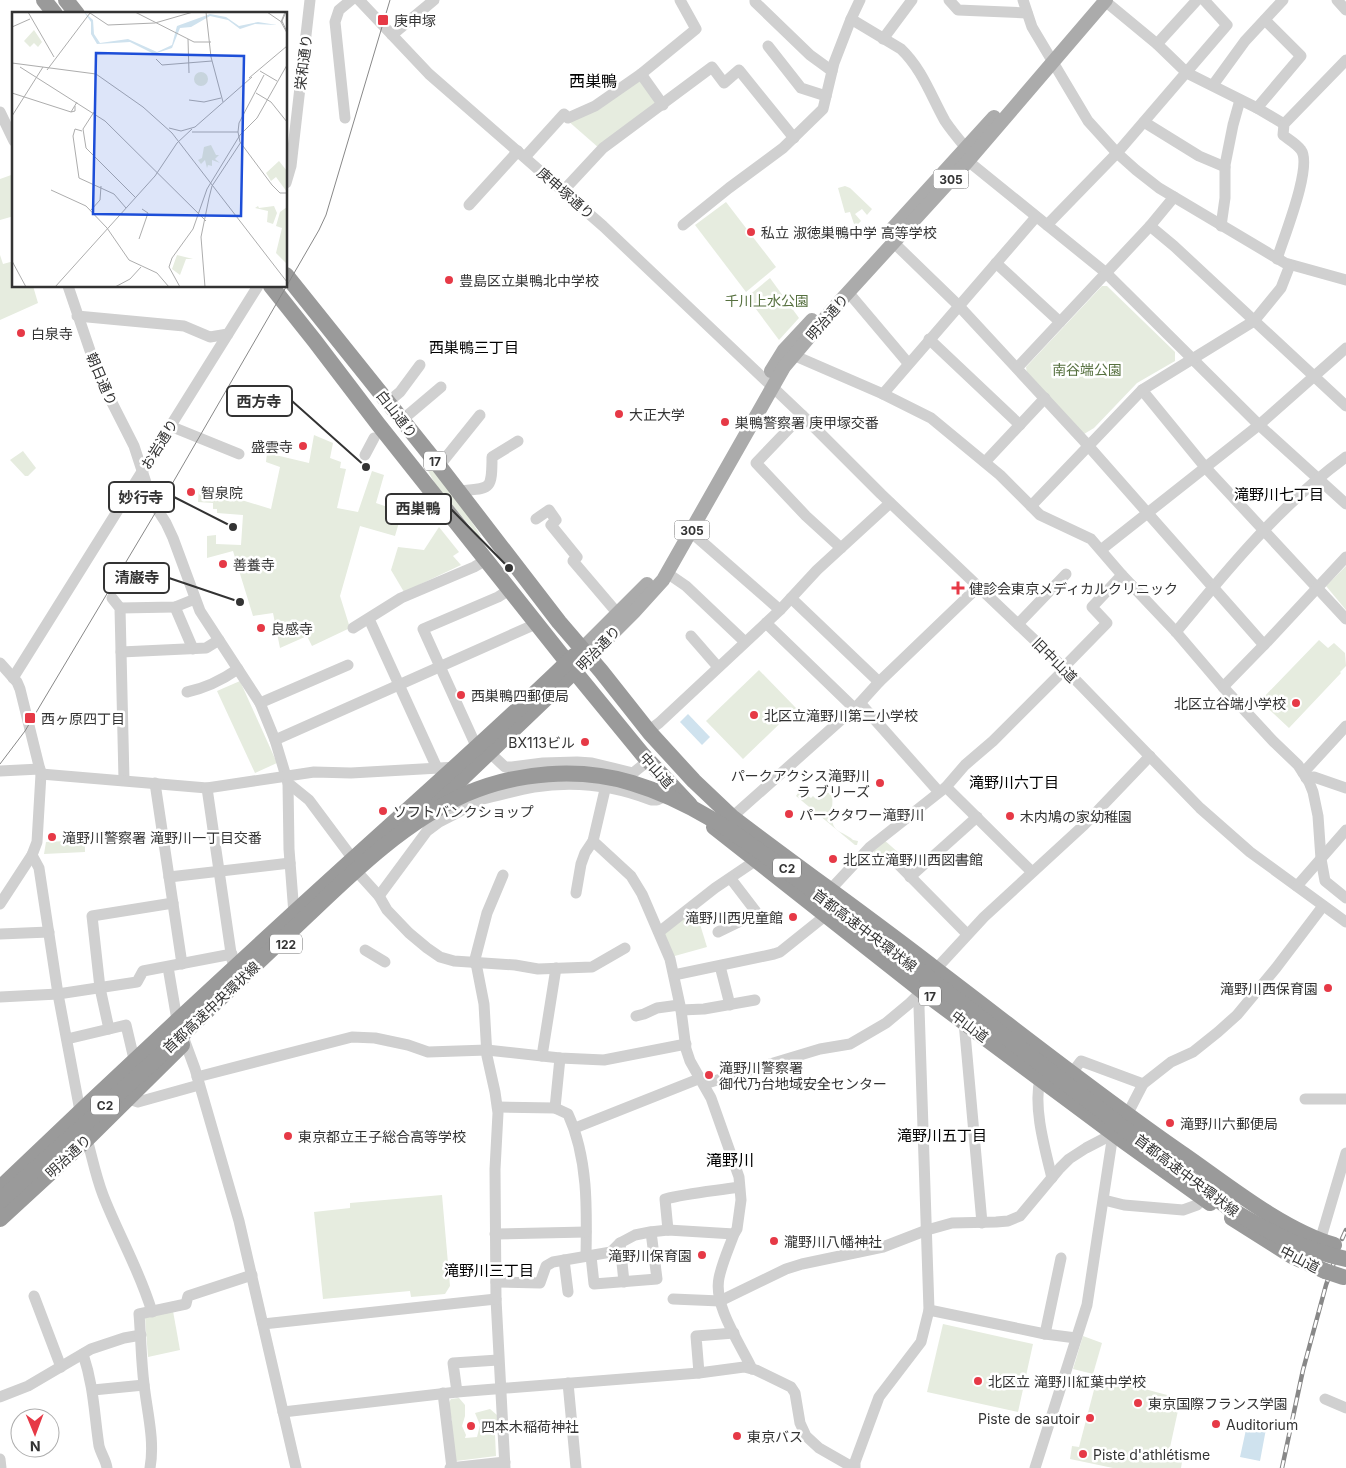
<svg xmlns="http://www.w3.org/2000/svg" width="1346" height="1468" viewBox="0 0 1346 1468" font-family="Inter,'Noto Sans JP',sans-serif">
  <rect width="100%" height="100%" fill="#fff"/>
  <!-- green -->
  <g fill="#e6ecdf">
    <polygon points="639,78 658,103 599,148 567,120"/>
    <polygon points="14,174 14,216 0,220 0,179"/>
    <polygon points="845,186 850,188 872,209 867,215 862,209 855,214 861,221 855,227 850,212 845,213 838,188"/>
    <polygon points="726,202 776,267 746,292 695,225"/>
    <polygon points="0,255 3,264 14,261 14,286 33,286 38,303 0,320"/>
    <polygon points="770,278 799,318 779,340 747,297"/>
    <polygon points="1102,286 1107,286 1175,352 1175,361 1137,383 1094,428 1084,434 1027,374 1026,367"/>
    <polygon points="314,435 333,443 330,458 341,462 340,468 346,469 337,508 358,512 372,471 384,475 376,503 402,512 395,536 360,526 340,596 350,628 312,646 307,636 280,648 273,613 253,616 233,551 207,558 207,536 216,535 216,544 241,545 243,515 217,513 217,509 213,509 213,503 198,502 199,488 206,489 271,509 280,467 266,462 267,453 309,463"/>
    <polygon points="23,451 36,468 28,476 25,476 10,460"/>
    <polygon points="427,461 456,498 481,536 479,537 435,484 424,463"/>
    <polygon points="439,527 459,552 453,556 461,565 404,592 391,570 398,547 424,550"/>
    <polygon points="1346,566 1346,610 1326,586"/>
    <polygon points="1319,640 1328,648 1334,643 1345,653 1346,666 1340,672 1341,673 1289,728 1260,701"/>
    <polygon points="759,670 796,708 743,759 706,721"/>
    <polygon points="240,681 277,763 255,773 217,691"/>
    <path d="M823 792 829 793 832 796C834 806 828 820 836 829 842 834 848 835 853 840L858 841 857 845H855L796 796 798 793 806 798 808 796 811 798 813 796 816 799Z"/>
    <polygon points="883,839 900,854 889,867 871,849"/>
    <polygon points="85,840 85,852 44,854 46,842"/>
    <polygon points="695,908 707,947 671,957 663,931"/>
    <polygon points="442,1195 450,1286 445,1294 411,1297 410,1291 323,1299 314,1212 350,1208 350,1203"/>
    <polygon points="173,1311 180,1350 148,1357 145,1317"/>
    <polygon points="943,1324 1033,1344 1018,1412 927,1392"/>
    <polygon points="1083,1336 1102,1343 1093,1374 1073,1369"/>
    <polygon points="1100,1377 1182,1399 1179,1406 1169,1452 1183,1456 1181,1468 1113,1468 1070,1459 1072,1446 1079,1447 1095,1386 1099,1386"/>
    <polygon points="459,1398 465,1405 465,1416 462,1426 466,1435 465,1438 477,1437 480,1425 475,1413 490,1409 497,1415 497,1422 491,1435 495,1435 496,1456 456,1461 451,1440 452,1420 447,1406 451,1399"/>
  </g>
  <!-- water -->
  <g fill="#cfe2ee">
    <polygon points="688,714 710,737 702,745 680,722"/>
    <polygon points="1247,1425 1266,1429 1260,1461 1240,1457"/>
  </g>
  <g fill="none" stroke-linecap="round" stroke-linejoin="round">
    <!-- minor -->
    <g stroke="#d0d0d0" stroke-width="11">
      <polyline points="359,0 429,74 603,226 802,415 881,494 1065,669 1200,808 1250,852 1346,922"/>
      <polyline points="755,0 755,2 810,55 832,71"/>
      <polyline points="949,0 958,10 1027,13"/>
      <polyline points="1023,0 1032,27 1088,121 1117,153 1136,170 1159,188 1285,263 1346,280"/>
      <polyline points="1337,0 1346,10"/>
      <polyline points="1105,1 1157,44 1187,73 1257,108 1284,124"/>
      <path d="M851 19 901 49C922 69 931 96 945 121 953 133 962 143 971 154"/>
      <polyline points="392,35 434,0"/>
      <polyline points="883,39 912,0"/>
      <polyline points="1157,44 1197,0"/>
      <polyline points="768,46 801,88 826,96"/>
      <polyline points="641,74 663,105"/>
      <polyline points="1213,85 1245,41 1283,0"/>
      <polyline points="1257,108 1301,56 1265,20"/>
      <polyline points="0,112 14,141"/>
      <polyline points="345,118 335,22 339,10 351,0"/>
      <polyline points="1144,122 1199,156 1225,167"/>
      <polyline points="525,157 564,114 568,118 595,106 641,74 696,29 680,0"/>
      <polyline points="963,157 1105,272 1259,425 1346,504"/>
      <polyline points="286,183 291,166 310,0"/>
      <polyline points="563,191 603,148 712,67 724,83 739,70 794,138"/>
      <polyline points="469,205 518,151"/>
      <polyline points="683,225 729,188 783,148 823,109 834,63 851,19 860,0"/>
      <polyline points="1047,225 1117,153 1227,25 1204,0"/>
      <polyline points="1150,226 1174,246 1346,406"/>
      <polyline points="1221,226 1225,198 1225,165 1233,125 1240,100"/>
      <polyline points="893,242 958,305 1084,441 1264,645"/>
      <path d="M1277 259C1283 239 1313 166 1301 150 1297 144 1288 139 1283 135L1284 124 1346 60"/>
      <polyline points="996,263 1060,322"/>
      <polyline points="68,286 99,377 134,446 152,501 166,523 173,538 200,611 260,703 275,740 288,783 309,800 353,859"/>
      <polyline points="848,292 908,363"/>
      <polyline points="77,316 184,326 210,337 228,334"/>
      <polyline points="929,339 1020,425"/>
      <polyline points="793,355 883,394 931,418 1000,475 1040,515 1091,539 1122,575 1176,632 1223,687 1273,741 1298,765 1309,782 1313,792 1318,816 1321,859 1325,881 1346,898"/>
      <polyline points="1017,368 1150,226 1174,197"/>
      <polyline points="1142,390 1205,467 1346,619"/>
      <polyline points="883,394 1036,217"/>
      <polyline points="388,402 400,392 420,365"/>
      <polyline points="802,415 756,463 806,516 841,548"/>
      <polyline points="402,420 441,387"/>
      <polyline points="170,426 239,454"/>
      <polyline points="365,455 374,438"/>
      <polyline points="985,462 1045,398"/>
      <polyline points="439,466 480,415"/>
      <path d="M458 491C490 488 492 492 492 457L518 441"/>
      <polyline points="1031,506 1142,390 1254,321 1281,288 1290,265"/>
      <polyline points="536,519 549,510 556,520 551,525 577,557 573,561 613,608"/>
      <polyline points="684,526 780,610"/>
      <polyline points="1102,549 1259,425 1346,348"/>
      <polyline points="667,573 686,586 745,642"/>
      <polyline points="112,598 120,608 124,780"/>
      <polyline points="791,598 879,682"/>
      <polyline points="175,607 193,649"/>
      <polyline points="120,608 175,607 195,599"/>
      <polyline points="369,619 437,768"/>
      <polyline points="766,623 854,708"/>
      <polyline points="1018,624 1066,574"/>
      <polyline points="353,628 401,598 474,567 486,560"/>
      <path d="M1176 632C1227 570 1280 505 1346 457"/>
      <polyline points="691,636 718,667"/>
      <polyline points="121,652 206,648 219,640"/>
      <polyline points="0,663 17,682 20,689 41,774 37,842 32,855 0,904"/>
      <polyline points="1064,667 1107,623 1092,607 1122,575"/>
      <polyline points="13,678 258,286"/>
      <polyline points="1223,687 1264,645 1346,557"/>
      <path d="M187 692C206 688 222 680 238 669"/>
      <polyline points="260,703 348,665"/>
      <polyline points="860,703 939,792"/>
      <polyline points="648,731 659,723 780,610 817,570 890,503"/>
      <polyline points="275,740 538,623"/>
      <polyline points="477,748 423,629 498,597 511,589"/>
      <polyline points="489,752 505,767 512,767 543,763 577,762 592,763 633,773 648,761"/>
      <polyline points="0,771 40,769"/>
      <polyline points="1303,773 1346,726"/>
      <polyline points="41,774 207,788 314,772 351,773 457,767"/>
      <polyline points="1306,778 1314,777 1346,788"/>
      <polyline points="155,783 182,964"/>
      <polyline points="288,783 289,849 294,914"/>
      <polyline points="946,787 1032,872"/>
      <polyline points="207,788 232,960"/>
      <path d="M468 789 482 799C499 796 516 790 534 787 574 781 613 785 651 800H657L668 795"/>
      <polyline points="732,817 860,703 879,682 979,586"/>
      <path d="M593 841 631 876 642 894 670 959 681 1010 686 1049 690 1061 711 1098 739 1177 741 1200 737 1229 734 1234C729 1248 722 1263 719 1278 713 1306 741 1345 752 1369"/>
      <polyline points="32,855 39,868 58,994 80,1111"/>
      <polyline points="896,862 967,934"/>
      <polyline points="360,875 379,896 387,910 409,933 427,948 440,957 454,961 515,965 538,969 592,967 625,948"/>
      <polyline points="169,877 290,863"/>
      <polyline points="910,877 977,817"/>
      <polyline points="1297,886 1346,830"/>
      <polyline points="830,890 870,847 946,787 965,765 993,741 1065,669"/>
      <polyline points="576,893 581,864 585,853 593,841 607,781"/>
      <polyline points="379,896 427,831 439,822 474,804 477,797"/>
      <polyline points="659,932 715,888 755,861"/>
      <polyline points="718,932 757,913 731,879"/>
      <polyline points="0,934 49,932"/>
      <polyline points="365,950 385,962"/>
      <polyline points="474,963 487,913 503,875"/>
      <polyline points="476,963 484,1004 487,1056 495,1092 498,1113 495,1169 496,1299 505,1468"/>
      <polyline points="720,966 730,1005"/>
      <polyline points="168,967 177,1020 195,1069 239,1221 296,1468"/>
      <polyline points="936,969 984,917 1084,825 1150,756"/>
      <polyline points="674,975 774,954 780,952 825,916"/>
      <polyline points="0,997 58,994 137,982 143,971 232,954"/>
      <polyline points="681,1010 704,1009 755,1000"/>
      <polyline points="636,1016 644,1014 657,1008 679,1005"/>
      <polyline points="964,1022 982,1223"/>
      <polyline points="109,1029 100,988 92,916 173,903"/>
      <polyline points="67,1039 126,1025 134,1059"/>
      <polyline points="542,1056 556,968"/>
      <polyline points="1071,1074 1081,1061 1143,1084"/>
      <polyline points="197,1077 352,1037 375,1038 408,1045 428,1052 487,1050 560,1058 604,1060 686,1044"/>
      <path d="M1040 1079C1033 1108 1045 1149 1052 1178"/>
      <polyline points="704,1084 820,1049 850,1044 886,1023 910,1003 921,992"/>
      <polyline points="129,1099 138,1102 199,1085"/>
      <polyline points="1305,1099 1346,1099"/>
      <path d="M498 1107 555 1108 568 1114C588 1158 587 1208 586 1256"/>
      <polyline points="555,1108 560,1058"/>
      <polyline points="575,1128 701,1078"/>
      <path d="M87 1139C92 1157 96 1177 103 1195 118 1234 140 1271 152 1312"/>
      <polyline points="1104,1200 1124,1205 1183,1210 1197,1205 1204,1198"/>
      <path d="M668 1230 665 1199C689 1193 714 1191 739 1187"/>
      <polyline points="495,1234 586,1232"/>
      <polyline points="1320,1241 1346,1153"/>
      <polyline points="620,1243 624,1282"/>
      <polyline points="591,1256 594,1284 657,1279 651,1232"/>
      <polyline points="564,1260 568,1292"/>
      <polyline points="496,1282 540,1283 546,1266 553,1262 611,1252 620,1243 635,1235 650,1232 668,1230 734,1234"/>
      <polyline points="34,1296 61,1367"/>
      <polyline points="673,1299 720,1301 786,1269 802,1264 883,1247 927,1230 952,1223 996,1222 1008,1221 1020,1216 1060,1168 1069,1159 1086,1148 1113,1134 1127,1115 1143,1084 1171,1062 1193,1052 1218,1032 1237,1015 1276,968 1323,906"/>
      <polyline points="929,1310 1045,1334 1076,1338"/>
      <polyline points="263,1324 496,1299"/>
      <polyline points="1045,1334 1061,1258"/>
      <path d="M83 1354C94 1387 94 1413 99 1446 101 1454 106 1460 107 1468"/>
      <polyline points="699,1373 696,1336 734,1333"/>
      <polyline points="568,1383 576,1468"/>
      <polyline points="93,1390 144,1385"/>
      <polyline points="457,1392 453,1363 498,1360"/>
      <polyline points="443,1393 452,1468"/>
      <polyline points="0,1397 28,1386 91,1349 124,1338 141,1335"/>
      <polyline points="1325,1399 1346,1408"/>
      <polyline points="283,1412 457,1392 699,1373 744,1367 756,1370 791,1387 795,1393 800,1423 806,1436 819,1448 854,1468"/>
      <polyline points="0,1459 1,1468"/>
      <path d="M150 1468C155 1440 147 1412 144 1384 141 1361 141 1337 139 1314L186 1304 188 1296 252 1275"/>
      <polyline points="450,1468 505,1462"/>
      <polyline points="855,1468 855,1462 879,1397 921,1342 929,1310 919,1007 922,991"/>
      <polyline points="1035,1468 1087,1305 1113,1134"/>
    </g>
    <!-- major -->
    <g stroke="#ababab" stroke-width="14">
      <polyline points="892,229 994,117"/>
      <polyline points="771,371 784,350 812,320"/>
      <polyline points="582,649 647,584"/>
      <polyline points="589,657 634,612 663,580 784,367 832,310 968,161 1106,0"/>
    </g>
    <!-- highway -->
    <g stroke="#9a9a9a" stroke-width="16">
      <polyline points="44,0 55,14"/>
      <polyline points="66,0 77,14"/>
      <path d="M286 275 439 466 559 622 601 671 650 733 694 781 732 817C800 869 870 918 938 971 1017 1031 1095 1093 1177 1150 1224 1182 1280 1229 1334 1245"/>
      <polyline points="271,286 314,340 378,424 575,672 643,755 690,805"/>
      <polyline points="428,811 582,664"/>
      <polyline points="714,827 922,991 1125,1142 1210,1203"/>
      <path d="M0 1188C116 1077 233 968 351 861 426 793 502 726 574 656"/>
      <polyline points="1232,1218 1292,1256 1325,1271"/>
      <polyline points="0,1219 87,1139 182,1045"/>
    </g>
    <!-- tram -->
    <polyline stroke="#888" stroke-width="1" points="0,764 25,731 157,510 319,230 326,215 390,0"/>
    <defs>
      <g id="rail">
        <polyline points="1342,1239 1346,1230"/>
        <polyline points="1282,1468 1303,1370 1326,1285 1337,1254"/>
      </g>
    </defs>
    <!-- rail casing -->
    <use href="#rail" stroke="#888" stroke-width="4.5"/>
    <!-- rail -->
    <use href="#rail" stroke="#fff" stroke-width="2.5" stroke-dasharray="8" stroke-linecap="butt"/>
    <!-- highway-bridge -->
    <g stroke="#9a9a9a" stroke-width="16">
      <path d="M0 1201C71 1136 145 1072 214 1004 246 974 277 944 309 914 356 869 406 821 466 794 517 772 579 767 632 783 689 800 736 833 784 869 813 890 841 912 870 933 990 1024 1108 1117 1229 1208 1266 1231 1303 1250 1346 1259"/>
      <polyline points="1325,1271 1343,1277"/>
    </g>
  </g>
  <!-- markers -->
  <g fill="#e63946" stroke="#fff" stroke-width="2">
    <rect x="377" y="14" width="12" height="12" rx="2.5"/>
    <circle cx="751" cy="232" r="5"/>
    <circle cx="449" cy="280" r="5"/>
    <circle cx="21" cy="333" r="5"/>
    <circle cx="619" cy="414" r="5"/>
    <circle cx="725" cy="422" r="5"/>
    <circle cx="303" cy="446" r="5"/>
    <circle cx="191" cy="492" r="5"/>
    <circle cx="223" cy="564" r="5"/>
    <path d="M955.5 580.5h5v5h5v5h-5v5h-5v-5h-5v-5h5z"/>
    <circle cx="261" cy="628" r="5"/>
    <circle cx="461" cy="695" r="5"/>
    <circle cx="1296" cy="703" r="5"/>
    <circle cx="754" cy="715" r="5"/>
    <rect x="24" y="712" width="12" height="12" rx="2.5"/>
    <circle cx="585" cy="742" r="5"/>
    <circle cx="880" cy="783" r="5"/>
    <circle cx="383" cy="811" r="5"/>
    <circle cx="789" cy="814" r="5"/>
    <circle cx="1010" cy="816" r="5"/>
    <circle cx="52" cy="837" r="5"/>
    <circle cx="833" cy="859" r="5"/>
    <circle cx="793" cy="917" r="5"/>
    <circle cx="1328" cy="988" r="5"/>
    <circle cx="709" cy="1075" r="5"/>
    <circle cx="1170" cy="1123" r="5"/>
    <circle cx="288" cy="1136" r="5"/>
    <circle cx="774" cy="1241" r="5"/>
    <circle cx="702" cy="1255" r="5"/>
    <circle cx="978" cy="1381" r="5"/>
    <circle cx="1138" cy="1403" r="5"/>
    <circle cx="1090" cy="1418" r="5"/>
    <circle cx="1216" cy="1424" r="5"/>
    <circle cx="471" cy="1426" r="5"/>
    <circle cx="737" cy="1436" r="5"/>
    <circle cx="1083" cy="1454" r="5"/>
  </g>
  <g text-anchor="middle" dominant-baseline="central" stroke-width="5" stroke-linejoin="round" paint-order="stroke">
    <!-- shield labels -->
    <g fill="#fff" stroke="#707070" stroke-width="1">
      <rect x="933.5" y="169.5" width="35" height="19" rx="4"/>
      <rect x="424" y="451.5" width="22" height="19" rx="4"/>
      <rect x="674.5" y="520.5" width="35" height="19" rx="4"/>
      <rect x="773" y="858.5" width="28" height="19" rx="4"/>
      <rect x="270" y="934.5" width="32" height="19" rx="4"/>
      <rect x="919" y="986.5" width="22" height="19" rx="4"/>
      <rect x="91" y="1095.5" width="28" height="19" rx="4"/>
    </g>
    <g font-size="12" font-weight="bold" fill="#333">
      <text x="951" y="179">305</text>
      <text x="435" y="461">17</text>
      <text x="692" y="530">305</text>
      <text x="787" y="868">C2</text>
      <text x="286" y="944">122</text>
      <text x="930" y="996">17</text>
      <text x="105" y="1105">C2</text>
    </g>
    <!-- poi labels -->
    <g font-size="14" fill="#333" stroke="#fff" text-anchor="start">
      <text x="394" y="20">庚申塚</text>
      <text x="761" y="232">私立 淑徳巣鴨中学 高等学校</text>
      <text x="459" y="280">豊島区立巣鴨北中学校</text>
      <text x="31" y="333">白泉寺</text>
      <text x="629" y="414">大正大学</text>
      <text x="735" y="422">巣鴨警察署 庚甲塚交番</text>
      <text x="293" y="446" text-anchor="end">盛雲寺</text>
      <text x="201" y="492">智泉院</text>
      <text x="233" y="564">善養寺</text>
      <text x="969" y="588">健診会東京メディカルクリニック</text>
      <text x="271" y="628">良感寺</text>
      <text x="471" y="695">西巣鴨四郵便局</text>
      <text x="1286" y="703" text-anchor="end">北区立谷端小学校</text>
      <text x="764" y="715">北区立滝野川第二小学校</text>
      <text x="41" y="718">西ヶ原四丁目</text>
      <text x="575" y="742" text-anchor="end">BX113ビル</text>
      <text x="870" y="775" text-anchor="end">パークアクシス滝野川<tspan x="870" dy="16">ラ ブリーズ</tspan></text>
      <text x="393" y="811">ソフトバンクショップ</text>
      <text x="799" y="814">パークタワー滝野川</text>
      <text x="1020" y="816">木内鳩の家幼稚園</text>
      <text x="62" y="837">滝野川警察署 滝野川一丁目交番</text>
      <text x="843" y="859">北区立滝野川西図書館</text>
      <text x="783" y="917" text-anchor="end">滝野川西児童館</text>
      <text x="1318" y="988" text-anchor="end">滝野川西保育園</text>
      <text x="719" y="1067">滝野川警察署<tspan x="719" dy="16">御代乃台地域安全センター</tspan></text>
      <text x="1180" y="1123">滝野川六郵便局</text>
      <text x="298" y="1136">東京都立王子総合高等学校</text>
      <text x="784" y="1241">瀧野川八幡神社</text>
      <text x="692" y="1255" text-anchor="end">滝野川保育園</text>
      <text x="988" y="1381">北区立 滝野川紅葉中学校</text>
      <text x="1148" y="1403">東京国際フランス学園</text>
      <text x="1080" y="1418" text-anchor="end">Piste de sautoir</text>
      <text x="1226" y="1424">Auditorium</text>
      <text x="481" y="1426">四本木稲荷神社</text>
      <text x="747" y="1436">東京バス</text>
      <text x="1093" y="1454">Piste d'athlétisme</text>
    </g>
    <!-- street labels -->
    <g font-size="14" fill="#333" stroke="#fff">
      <text transform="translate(303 62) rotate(-83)">栄和通り</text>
      <text transform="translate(566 193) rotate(41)">庚申塚通り</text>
      <text transform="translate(827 317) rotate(-49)">明治通り</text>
      <text transform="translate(102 379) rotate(67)">朝日通り</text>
      <text transform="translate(397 414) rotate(52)">白山通り</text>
      <text transform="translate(159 444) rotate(-58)">お岩通り</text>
      <text transform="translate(598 648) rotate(-46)">明治通り</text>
      <text transform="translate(1055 660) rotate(45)">旧中山道</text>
      <text transform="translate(657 770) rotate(48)">中山道</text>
      <text transform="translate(865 930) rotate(37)">首都高速中央環状線</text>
      <text transform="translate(211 1007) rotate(-43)">首都高速中央環状線</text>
      <text transform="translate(970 1026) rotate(37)">中山道</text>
      <text transform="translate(68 1156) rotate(-43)">明治通り</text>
      <text transform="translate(1187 1175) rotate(37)">首都高速中央環状線</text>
      <text transform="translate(1300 1259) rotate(27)">中山道</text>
    </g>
    <!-- park labels -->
    <g font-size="14" fill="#56703f" stroke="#fff">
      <text x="767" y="300">千川上水公園</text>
      <text x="1087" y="369">南谷端公園</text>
    </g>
    <!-- neighbourhood labels -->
    <g font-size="15" fill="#000" stroke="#fff">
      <text x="474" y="347">西巣鴨三丁目</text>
      <text x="1279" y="494">滝野川七丁目</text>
      <text x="1014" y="782">滝野川六丁目</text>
      <text x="942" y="1135">滝野川五丁目</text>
      <text x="489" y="1270">滝野川三丁目</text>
    </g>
    <!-- quarter labels -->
    <g font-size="16" fill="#000" stroke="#fff">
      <text x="593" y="81">西巣鴨</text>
      <text x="730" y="1160">滝野川</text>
    </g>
  </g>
  <!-- overview -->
  <g transform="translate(12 12)">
    <rect width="275" height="275" fill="#fff"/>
    <path d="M22 18 30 30 26 35 22 31 18 35 12 29ZM182 67a7 7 0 1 1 14 0a7 7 0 1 1-14 0ZM199 133 204 143H207L203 147 208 151 200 148V154L196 153 195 156 193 148 189 152 186 148 190 146 192 135ZM267 149 275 159V180L264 165 259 169 254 161ZM246 194 247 196 262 194 265 201 261 212 255 210 256 199 243 196ZM275 195V252L264 241 270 216 264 214 268 200ZM165 243 181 247H174L168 263 160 257Z" fill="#e6ecdf"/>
    <path d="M72 0 81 8 82 22 88 31 116 27 145 40 160 33 165 14 198 2 214 5 227 14 246 10 265 13 243 12 228 17 216 8 198 4 179 15 168 16 160 36 142 42 118 30 85 32 79 22V10Z" fill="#cfe2ee"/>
    <path fill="none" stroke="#adadad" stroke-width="1" d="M16 0 42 45M123 0 182 30H199M194 0 199 45 211 90M255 0 271 11M273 0 269 10 275 21M274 0 270 9 275 20M0 15 18 7M176 27 177 61M144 47 150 53 200 49M0 51 84 62 131 95 160 121 275 270M8 55 93 109 194 209M35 58 78 1 96 13 143 11 181 0M248 59 265 69M252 63 227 111 226 120 228 130 260 173 268 181H275M237 66 275 34M0 81 59 100M244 81 259 90 275 110M177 88 192 90 209 86M63 94V99L59 100 65 90M82 100 71 117 74 136 124 186M0 104 31 55M157 116 169 119 183 115 240 65M70 119 63 117 61 124 67 166 102 182 114 196M180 120H226M165 131 180 117M39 178 74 194 95 216M79 198 88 188 89 174M95 216 117 248 145 261 157 275M127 227 136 201 130 197M0 249 14 275M43 275 143 164 165 131M103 275 118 267 129 255M168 275 157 255 160 246 181 217 195 177 228 123 245 106 275 53M193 275 189 225 197 186 200 174 229 130"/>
    <path fill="#1d4ed8" fill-opacity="0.15" stroke="#1d4ed8" stroke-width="2.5" d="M84 41 232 44 229 204 81 202Z"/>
    <rect width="275" height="275" fill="none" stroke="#333" stroke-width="2.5"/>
  </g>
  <!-- callouts -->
  <path fill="none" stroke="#333" stroke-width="2" d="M366 467L292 401M233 527L174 497M509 568L451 509M240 602L169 578"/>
  <g fill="#333" stroke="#fff" stroke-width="2">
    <circle cx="366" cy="467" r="5"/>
    <circle cx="233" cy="527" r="5"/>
    <circle cx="509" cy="568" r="5"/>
    <circle cx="240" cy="602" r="5"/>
  </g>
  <g fill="#fff" stroke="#333" stroke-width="2">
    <rect x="227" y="386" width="65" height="30" rx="5"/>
    <rect x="109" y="482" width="65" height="30" rx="5"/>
    <rect x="386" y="494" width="65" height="30" rx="5"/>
    <rect x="104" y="563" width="65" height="30" rx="5"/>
  </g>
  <g font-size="15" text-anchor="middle" font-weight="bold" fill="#333">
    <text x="259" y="407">西方寺</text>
    <text x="141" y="503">妙行寺</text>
    <text x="418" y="514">西巣鴨</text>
    <text x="137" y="583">清巌寺</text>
  </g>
  <!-- north arrow -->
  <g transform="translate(35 1433) rotate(179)"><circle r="24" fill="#ffffff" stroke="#adadad"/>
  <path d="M0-4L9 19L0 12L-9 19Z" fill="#e63946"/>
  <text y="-8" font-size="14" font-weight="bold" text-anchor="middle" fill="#333333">N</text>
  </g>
</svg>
